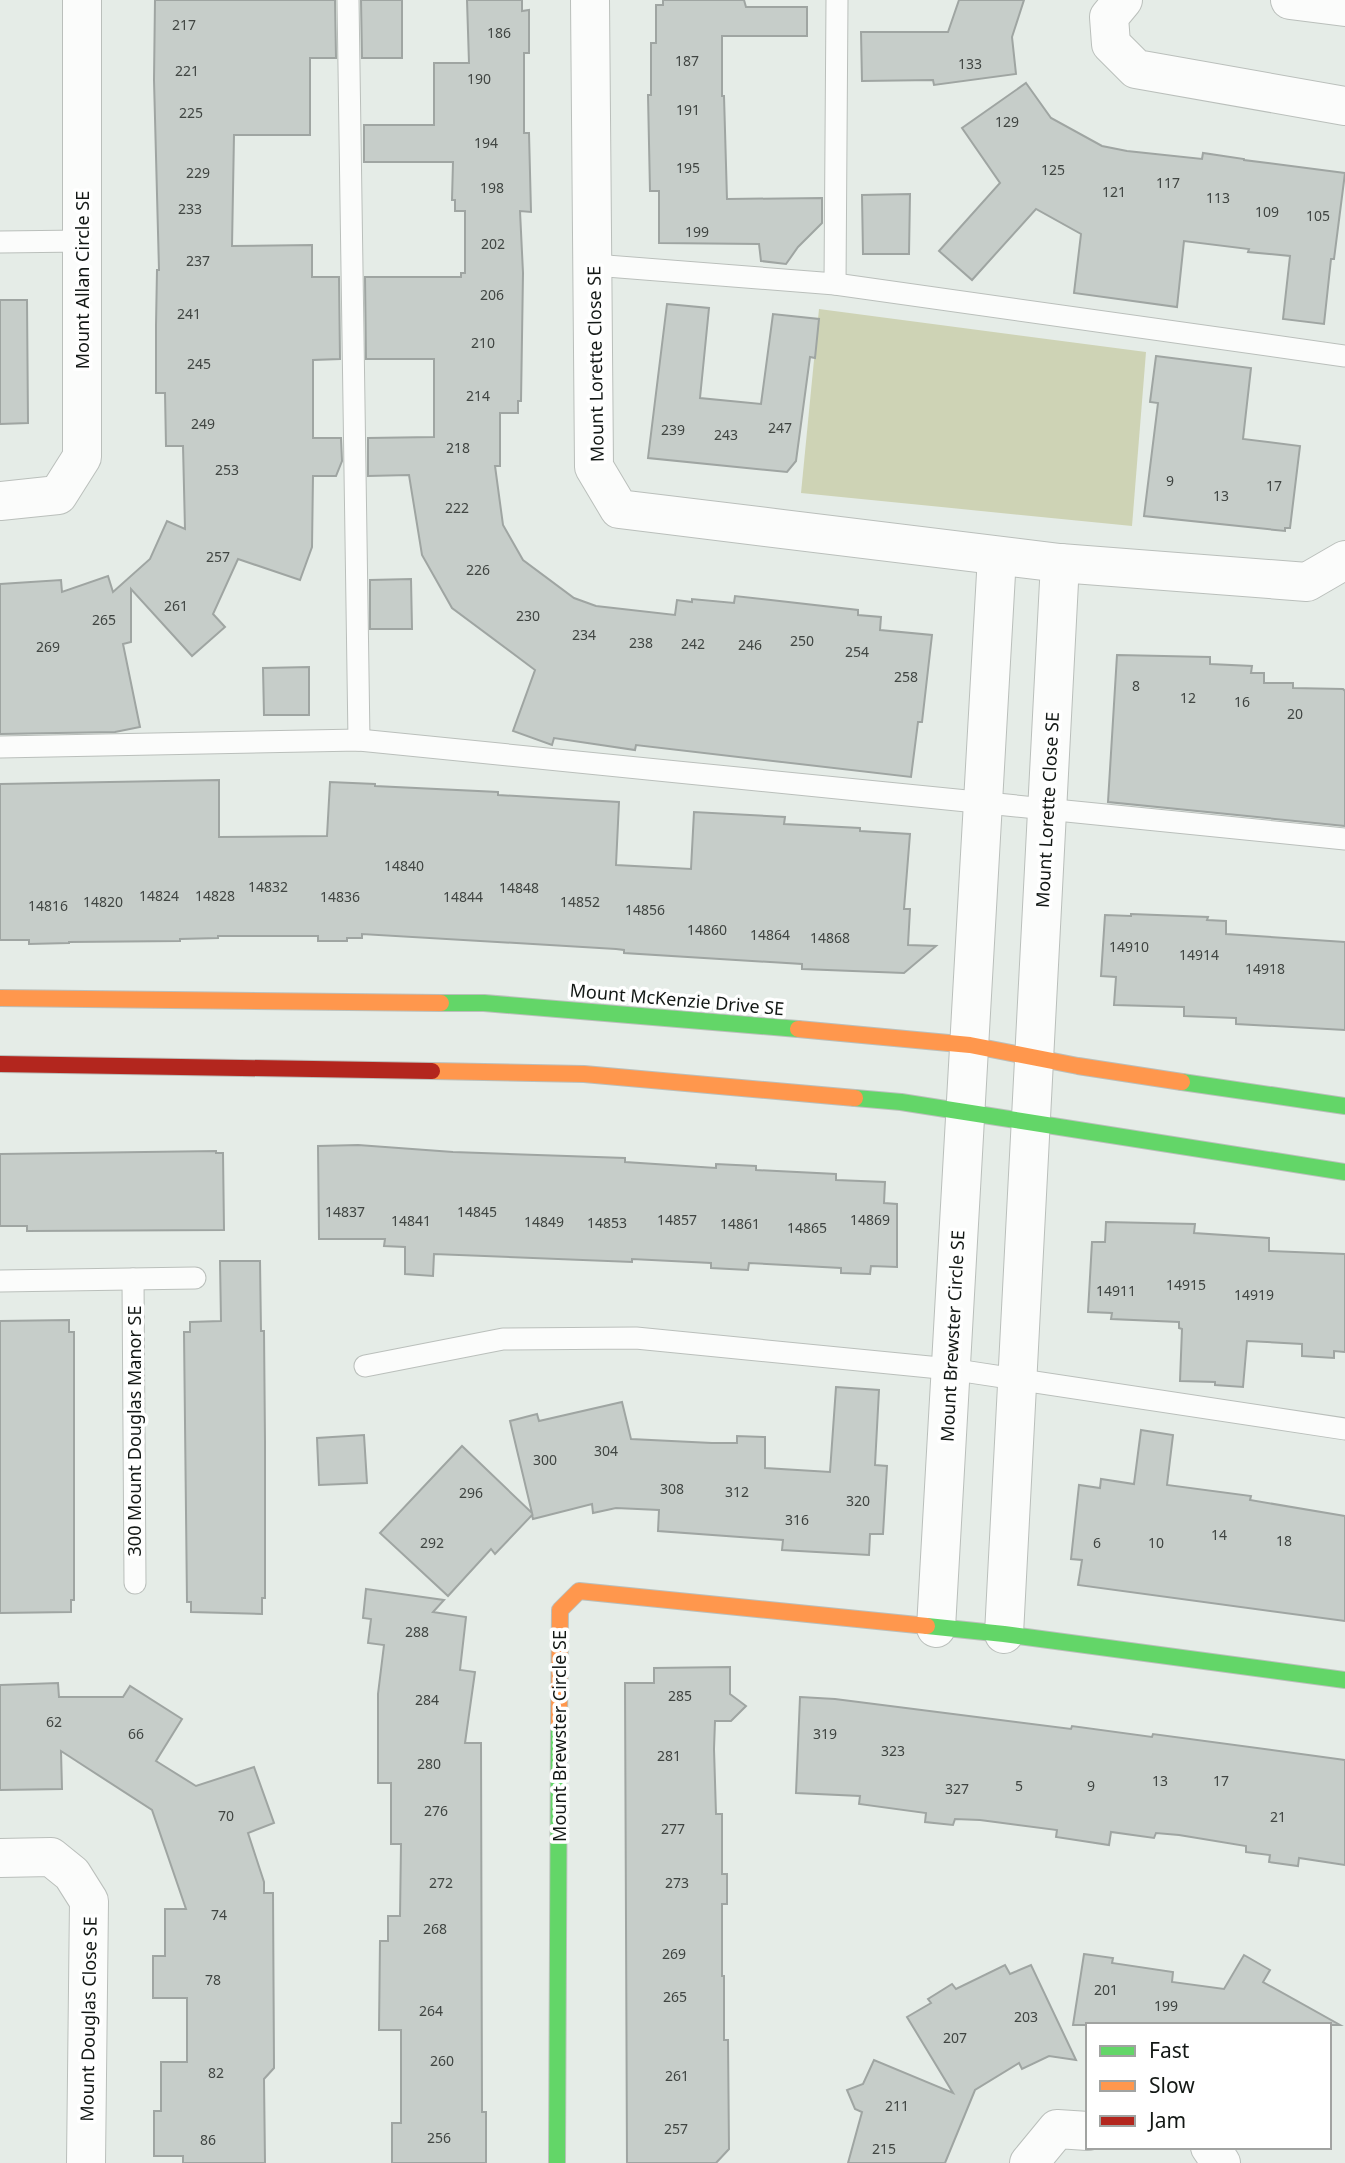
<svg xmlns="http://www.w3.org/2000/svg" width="1345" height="2163" viewBox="0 0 1345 2163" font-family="'Noto Sans',sans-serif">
  <rect width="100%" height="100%" fill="#e5ece7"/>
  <!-- green -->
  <polygon fill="#ced3b5" points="819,309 1146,352 1132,526 801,493"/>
  <!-- building -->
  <g fill="#c6cdc9" stroke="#9fa5a2" stroke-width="2">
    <polygon points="155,0 335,0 336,58 310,58 310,135 234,135 232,246 312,245 312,277 339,277 340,359 313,360 313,438 341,438 342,461 336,476 313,476 312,547 300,580 238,559 213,614 225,627 192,656 131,589 131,642 123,644 140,727 115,732 0,734 0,584 61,580 62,592 108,576 113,592 150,559 167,521 185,529 183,446 166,446 165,393 156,393 156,325 157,270 159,270 154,80"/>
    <polygon points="361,0 402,0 402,58 362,58"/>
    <polygon points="467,0 522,0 522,11 529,10 529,53 524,53 524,133 529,133 531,212 520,211 523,273 521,401 518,401 518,413 500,413 500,466 495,466 503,525 523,560 574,598 596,606 675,615 677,600 692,602 692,599 734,603 735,596 858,610 858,615 881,617 880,630 932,635 922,722 918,722 911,777 636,745 635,750 554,738 552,745 513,731 535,670 452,608 422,555 409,475 368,476 368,438 434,437 434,359 366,359 365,277 461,277 461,273 465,273 465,211 455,211 455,200 452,200 453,162 364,162 364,125 434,125 434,63 469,63"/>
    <polygon points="663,0 744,0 746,7 807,7 807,36 722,36 722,96 724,96 727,199 822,198 822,223 798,247 786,264 761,261 759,244 659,243 659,191 650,191 648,95 651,95 651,43 656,43 656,5 663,5"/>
    <polygon points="959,0 1024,0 1012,37 1016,74 934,85 933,80 862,81 861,32 948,32"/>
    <polygon points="1026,83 1051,118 1102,146 1127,151 1202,159 1203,153 1244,159 1244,160 1345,173 1334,259 1331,259 1324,324 1283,319 1290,256 1248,252 1249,249 1184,241 1177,307 1074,293 1081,234 1036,209 972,280 939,251 1000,183 962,128"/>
    <polygon points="910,194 909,254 863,254 862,195"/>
    <polygon points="0,300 27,300 28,423 0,424"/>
    <polygon points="667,304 709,308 700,398 761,404 773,314 819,319 815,358 810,357 796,461 787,472 648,458"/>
    <polygon points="1156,356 1251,368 1243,439 1300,446 1290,528 1285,528 1285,531 1144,516 1158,403 1150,402"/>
    <polygon points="411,579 412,629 370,629 370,580"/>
    <polygon points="1117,655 1210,657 1210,664 1252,666 1251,673 1264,673 1264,683 1293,683 1293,688 1343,689 1345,691 1345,826 1108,802"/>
    <polygon points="309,667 309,715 264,715 263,668"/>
    <polygon points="219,780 219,837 327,836 330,782 375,784 375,786 498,792 498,795 619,802 616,865 691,869 694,812 785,817 784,824 860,828 860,831 910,834 904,909 910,909 908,945 936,946 904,973 802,969 802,964 624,953 624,950 616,949 362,934 362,938 347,938 347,941 318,941 318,936 218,936 218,938 180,939 180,941 69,942 69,943 29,944 29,940 0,940 0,784"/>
    <polygon points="1131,914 1208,917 1207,920 1226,921 1226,934 1345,942 1345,1030 1236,1024 1236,1018 1184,1016 1184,1007 1114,1005 1116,977 1101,976 1105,915 1131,916"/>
    <polygon points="358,1145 453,1152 625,1158 625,1162 716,1168 716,1164 756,1166 756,1170 836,1174 836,1180 885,1182 884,1203 897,1204 897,1267 871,1266 870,1274 841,1273 841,1268 749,1263 748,1270 711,1268 711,1263 632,1259 632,1262 434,1254 433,1276 405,1274 405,1247 384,1246 385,1239 319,1239 318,1146"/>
    <polygon points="216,1151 216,1153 223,1153 224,1230 27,1231 27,1226 0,1226 0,1154"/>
    <polygon points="1106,1222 1195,1224 1194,1233 1269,1238 1269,1251 1345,1254 1345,1352 1334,1351 1334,1358 1302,1356 1302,1344 1247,1341 1243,1387 1215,1385 1215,1382 1180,1381 1182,1329 1179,1328 1179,1322 1111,1319 1112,1313 1088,1312 1092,1242 1105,1242"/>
    <polygon points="220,1261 260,1261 261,1331 264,1331 265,1441 265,1598 262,1598 262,1614 191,1612 191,1602 187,1602 184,1332 190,1332 190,1322 221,1321"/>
    <polygon points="69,1320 69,1332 74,1332 74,1600 71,1600 71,1612 0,1613 0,1321"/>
    <polygon points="836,1387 879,1390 875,1465 887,1466 883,1534 870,1534 869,1555 782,1550 783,1540 658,1531 659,1510 616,1508 593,1513 592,1504 533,1519 532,1515 495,1554 491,1549 448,1596 380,1533 462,1446 532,1513 510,1421 537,1414 539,1421 622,1402 631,1439 712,1443 737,1443 737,1436 765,1437 765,1468 830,1472"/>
    <polygon points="1141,1430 1173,1435 1167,1485 1251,1496 1250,1500 1345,1516 1345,1621 1078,1585 1082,1560 1071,1559 1079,1485 1100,1488 1101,1479 1134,1484"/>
    <polygon points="364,1435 367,1483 319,1485 317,1438"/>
    <polygon points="366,1589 444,1600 433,1612 466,1617 460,1670 475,1672 465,1743 481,1743 482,2112 486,2112 486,2163 392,2163 392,2123 401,2123 401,2030 379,2030 380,1941 388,1941 388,1916 400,1916 401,1844 391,1844 391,1783 378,1783 378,1694 384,1645 368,1643 371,1619 363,1618"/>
    <polygon points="730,1667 730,1694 746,1706 731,1721 715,1721 714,1749 716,1814 722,1814 722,1874 727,1874 727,1904 722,1904 722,1976 724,1976 724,2040 728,2040 729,2149 716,2163 627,2163 625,1683 654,1683 654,1668"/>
    <polygon points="58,1683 59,1697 123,1697 130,1686 182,1719 156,1761 196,1786 254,1767 274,1823 248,1833 264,1882 264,1893 273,1893 274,2068 264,2079 265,2163 183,2163 183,2156 154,2156 154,2111 161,2111 161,2062 187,2062 187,1998 153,1998 153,1956 165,1956 165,1909 186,1909 152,1810 61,1751 62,1789 0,1790 0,1685"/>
    <polygon points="800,1697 835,1699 1071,1729 1072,1726 1152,1737 1153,1734 1345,1760 1345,1865 1299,1858 1298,1866 1269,1862 1270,1855 1246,1852 1246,1846 1179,1835 1156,1833 1154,1838 1111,1832 1109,1845 1056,1837 1057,1830 980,1820 955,1819 953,1825 925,1822 926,1813 859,1804 860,1796 796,1793"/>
    <polygon points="1084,1954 1113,1958 1112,1963 1173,1972 1172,1982 1224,1989 1244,1955 1270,1970 1263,1982 1340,2025 1073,2025"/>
    <polygon points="1005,1965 1010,1974 1031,1965 1076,2060 1049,2056 1022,2069 1019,2063 975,2090 945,2163 848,2163 862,2112 855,2109 847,2090 863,2084 874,2060 953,2093 907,2017 931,2003 928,1999 952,1984 956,1989"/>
  </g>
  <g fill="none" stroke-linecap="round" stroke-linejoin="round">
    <defs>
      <g id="lane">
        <polyline points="348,0 359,740"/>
        <polyline points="0,242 82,241"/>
        <polyline points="594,265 835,284 1345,356"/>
        <polyline points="835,284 837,0"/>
        <polyline points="0,747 359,740 1345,839"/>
        <polyline points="133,1279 135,1583"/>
        <polyline points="0,1281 195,1278"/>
        <polyline points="365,1366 503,1339 636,1338 950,1369 1345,1429"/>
      </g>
      <g id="street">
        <polyline points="590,0 594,467 619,509 1060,563 1307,582 1345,560"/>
        <polyline points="1123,0 1109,17 1111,44 1136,69 1345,106"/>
        <polyline points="1290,0 1345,7"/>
        <polyline points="0,501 58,495 82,457 82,0"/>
        <polyline points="936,1628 997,556"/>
        <polyline points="1004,1634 1060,563"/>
        <polyline points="0,1858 51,1857 72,1874 89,1901 86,2163"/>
        <polyline points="1210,2147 1221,2163"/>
        <polyline points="1029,2163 1057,2129 1088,2131"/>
      </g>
      <g id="fast">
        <polyline points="441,1003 484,1003 798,1029"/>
        <polyline points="1182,1082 1345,1106"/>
        <polyline points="855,1098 901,1102 1345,1172"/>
        <polyline points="927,1626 1004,1634 1345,1680"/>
        <polyline points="557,2163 559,1724"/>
      </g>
      <g id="slow">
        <polyline points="0,998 441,1003"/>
        <polyline points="798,1029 970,1045 1078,1066 1182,1082"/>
        <polyline points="432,1071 584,1074 855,1098"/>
        <polyline points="559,1724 560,1610 579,1591 927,1626"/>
      </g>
      <polyline id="jam" points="0,1064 432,1071"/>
    </defs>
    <!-- lane casing -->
    <use href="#lane" stroke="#babfbb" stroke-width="23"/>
    <!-- street casing -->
    <use href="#street" stroke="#babfbb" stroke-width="40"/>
    <!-- fast casing -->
    <use href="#fast" stroke="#babfbb" stroke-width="18"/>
    <!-- slow casing -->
    <use href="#slow" stroke="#babfbb" stroke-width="18"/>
    <!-- jam casing -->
    <use href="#jam" stroke="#babfbb" stroke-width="18"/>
    <!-- lane -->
    <use href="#lane" stroke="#fbfcfb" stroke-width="21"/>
    <!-- street -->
    <use href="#street" stroke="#fbfcfb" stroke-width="38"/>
    <!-- fast -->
    <use href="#fast" stroke="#63d668" stroke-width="16"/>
    <!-- slow -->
    <use href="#slow" stroke="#ff974d" stroke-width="16"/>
    <!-- jam -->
    <use href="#jam" stroke="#b3261e" stroke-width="16"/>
  </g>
  <g text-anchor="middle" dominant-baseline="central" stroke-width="7" stroke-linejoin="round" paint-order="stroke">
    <!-- number labels -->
    <g font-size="14" fill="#404542">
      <text x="184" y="24">217</text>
      <text x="499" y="32">186</text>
      <text x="687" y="60">187</text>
      <text x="970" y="63">133</text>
      <text x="187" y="70">221</text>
      <text x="479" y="78">190</text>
      <text x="688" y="109">191</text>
      <text x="191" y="112">225</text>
      <text x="1007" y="121">129</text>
      <text x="486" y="142">194</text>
      <text x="688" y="167">195</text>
      <text x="1053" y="169">125</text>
      <text x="198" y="172">229</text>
      <text x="1168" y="182">117</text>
      <text x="492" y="187">198</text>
      <text x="1114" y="191">121</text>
      <text x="1218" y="197">113</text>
      <text x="190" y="208">233</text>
      <text x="1267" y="211">109</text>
      <text x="1318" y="215">105</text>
      <text x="697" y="231">199</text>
      <text x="493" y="243">202</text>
      <text x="198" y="260">237</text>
      <text x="492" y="294">206</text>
      <text x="189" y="313">241</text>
      <text x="483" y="342">210</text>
      <text x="199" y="363">245</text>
      <text x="478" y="395">214</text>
      <text x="203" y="423">249</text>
      <text x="780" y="427">247</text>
      <text x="673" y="429">239</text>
      <text x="726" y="434">243</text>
      <text x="458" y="447">218</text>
      <text x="227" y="469">253</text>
      <text x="1170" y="480">9</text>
      <text x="1274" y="485">17</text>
      <text x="1221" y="495">13</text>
      <text x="457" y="507">222</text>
      <text x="218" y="556">257</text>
      <text x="478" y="569">226</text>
      <text x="176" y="605">261</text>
      <text x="528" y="615">230</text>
      <text x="104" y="619">265</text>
      <text x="584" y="634">234</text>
      <text x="802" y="640">250</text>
      <text x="641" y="642">238</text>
      <text x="693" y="643">242</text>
      <text x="750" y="644">246</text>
      <text x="48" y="646">269</text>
      <text x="857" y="651">254</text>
      <text x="906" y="676">258</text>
      <text x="1136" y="685">8</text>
      <text x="1188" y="697">12</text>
      <text x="1242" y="701">16</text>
      <text x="1295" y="713">20</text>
      <text x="404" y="865">14840</text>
      <text x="268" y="886">14832</text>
      <text x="519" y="887">14848</text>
      <text x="159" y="895">14824</text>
      <text x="215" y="895">14828</text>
      <text x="340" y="896">14836</text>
      <text x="463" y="896">14844</text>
      <text x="103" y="901">14820</text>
      <text x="580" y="901">14852</text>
      <text x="48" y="905">14816</text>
      <text x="645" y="909">14856</text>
      <text x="707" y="929">14860</text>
      <text x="770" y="934">14864</text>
      <text x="830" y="937">14868</text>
      <text x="1129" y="946">14910</text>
      <text x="1199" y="954">14914</text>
      <text x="1265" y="968">14918</text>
      <text x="345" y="1211">14837</text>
      <text x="477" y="1211">14845</text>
      <text x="677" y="1219">14857</text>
      <text x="870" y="1219">14869</text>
      <text x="411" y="1220">14841</text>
      <text x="544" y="1221">14849</text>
      <text x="607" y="1222">14853</text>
      <text x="740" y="1223">14861</text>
      <text x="807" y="1227">14865</text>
      <text x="1186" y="1284">14915</text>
      <text x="1116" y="1290">14911</text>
      <text x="1254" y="1294">14919</text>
      <text x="606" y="1450">304</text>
      <text x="545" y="1459">300</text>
      <text x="672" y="1488">308</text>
      <text x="737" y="1491">312</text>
      <text x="471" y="1492">296</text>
      <text x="858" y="1500">320</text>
      <text x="797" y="1519">316</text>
      <text x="1219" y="1534">14</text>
      <text x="1284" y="1540">18</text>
      <text x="432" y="1542">292</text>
      <text x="1097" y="1542">6</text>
      <text x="1156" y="1542">10</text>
      <text x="417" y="1631">288</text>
      <text x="680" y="1695">285</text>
      <text x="427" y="1699">284</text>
      <text x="54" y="1721">62</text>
      <text x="136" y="1733">66</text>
      <text x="825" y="1733">319</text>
      <text x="893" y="1750">323</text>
      <text x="669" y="1755">281</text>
      <text x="429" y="1763">280</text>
      <text x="1160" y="1780">13</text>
      <text x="1221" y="1780">17</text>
      <text x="1019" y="1785">5</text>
      <text x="1091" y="1785">9</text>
      <text x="957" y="1788">327</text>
      <text x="436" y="1810">276</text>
      <text x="226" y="1815">70</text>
      <text x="1278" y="1816">21</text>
      <text x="673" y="1828">277</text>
      <text x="441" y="1882">272</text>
      <text x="677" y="1882">273</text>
      <text x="219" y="1914">74</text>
      <text x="435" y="1928">268</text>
      <text x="674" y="1953">269</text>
      <text x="213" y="1979">78</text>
      <text x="1106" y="1989">201</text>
      <text x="675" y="1996">265</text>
      <text x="1166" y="2005">199</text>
      <text x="431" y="2010">264</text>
      <text x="1026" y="2016">203</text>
      <text x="955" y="2037">207</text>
      <text x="442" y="2060">260</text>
      <text x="216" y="2072">82</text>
      <text x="677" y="2075">261</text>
      <text x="897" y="2105">211</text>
      <text x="676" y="2128">257</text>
      <text x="439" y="2137">256</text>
      <text x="208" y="2139">86</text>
      <text x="884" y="2148">215</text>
    </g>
    <!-- street labels -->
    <g font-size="18" fill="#131815" stroke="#fff">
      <text transform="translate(82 280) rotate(-90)">Mount Allan Circle SE</text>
      <text transform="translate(595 364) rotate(-91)">Mount Lorette Close SE</text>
      <text transform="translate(1047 810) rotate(-87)">Mount Lorette Close SE</text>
      <text transform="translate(677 999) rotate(5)">Mount McKenzie Drive SE</text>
      <text transform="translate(952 1336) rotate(-87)">Mount Brewster Circle SE</text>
      <text transform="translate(134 1431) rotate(-90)">300 Mount Douglas Manor SE</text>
      <text transform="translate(559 1736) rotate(-90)">Mount Brewster Circle SE</text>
      <text transform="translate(88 2019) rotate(-89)">Mount Douglas Close SE</text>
    </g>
  </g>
  <!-- legend -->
  <rect x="1086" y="2023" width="245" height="126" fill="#ffffff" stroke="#a1a3a1" stroke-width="2"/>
  <rect x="1100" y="2046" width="35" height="10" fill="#63d668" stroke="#a1a3a1" stroke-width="2"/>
  <text x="1149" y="2058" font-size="21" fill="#131815">Fast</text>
  <rect x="1100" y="2081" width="35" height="10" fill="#ff974d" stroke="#a1a3a1" stroke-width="2"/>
  <text x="1149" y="2093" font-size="21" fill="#131815">Slow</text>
  <rect x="1100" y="2116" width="35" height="10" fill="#b3261e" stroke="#a1a3a1" stroke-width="2"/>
  <text x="1149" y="2128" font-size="21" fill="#131815">Jam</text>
</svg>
